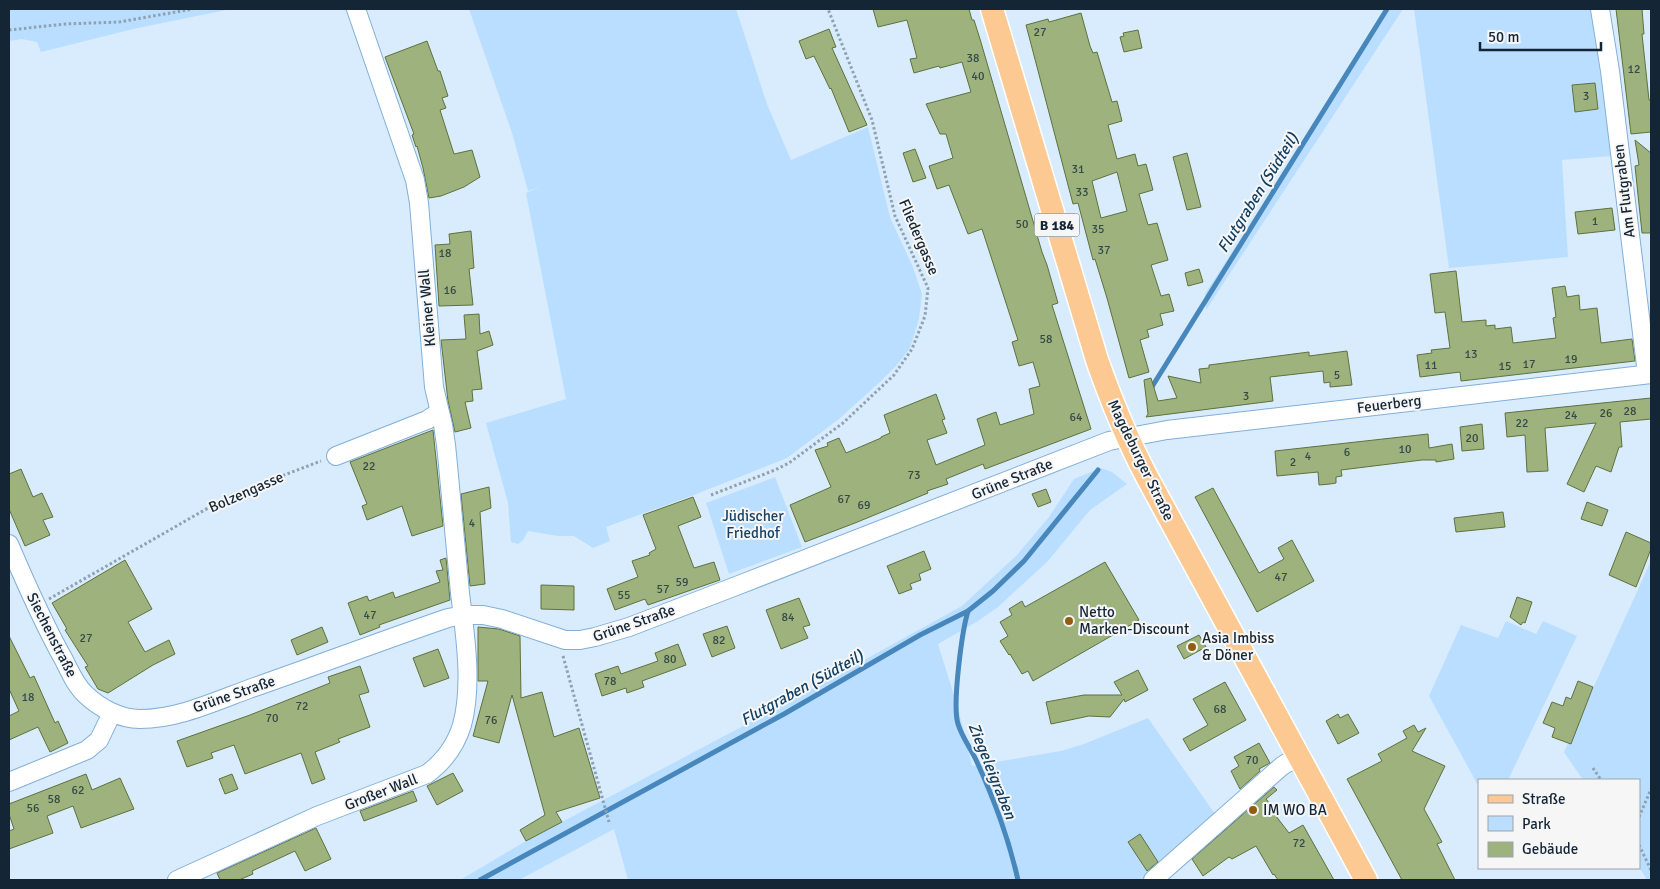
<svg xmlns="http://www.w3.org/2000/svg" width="1660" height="889" viewBox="0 0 1660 889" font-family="Signika,sans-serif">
  <rect width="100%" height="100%" fill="#d9ecfd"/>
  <!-- green -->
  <g fill="#badeff">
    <polygon points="15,9 142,9 143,11 153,9 231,9 133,29 41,52 37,42 22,39 9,41 9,10"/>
    <polygon points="469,9 736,9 767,104 791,160 868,127 890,217 912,265 922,294 919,319 910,348 897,365 880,382 839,419 787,458 694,495 606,527 610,541 593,548 574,536 558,536 528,531 523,540 518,544 511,542 508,503 486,423 566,399 526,193 540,187 528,191 512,133"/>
    <polygon points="1389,9 1403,9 1206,310 1205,294"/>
    <polygon points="1414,9 1592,9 1611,156 1562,160 1568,257 1449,268"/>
    <polygon points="1101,468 1112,472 1127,484 1090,510 1048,561 998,607 978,621 938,644 958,708 972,766 1061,751 1084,744 1148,718 1215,814 1143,880 628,880 614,829 519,880 460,880 526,841 779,707 962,606 1017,555 1049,517 1074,479"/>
    <polygon points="775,477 802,547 729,574 706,503"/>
    <polygon points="1651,561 1651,880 1647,880 1639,867 1639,780 1583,780 1564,752"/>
    <polygon points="1506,621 1536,634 1543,621 1577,636 1508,780 1479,780 1479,787 1429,696 1461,625 1498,638"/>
  </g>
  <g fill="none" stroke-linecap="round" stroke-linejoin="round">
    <!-- stream -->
    <g stroke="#4787bc" stroke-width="5">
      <polyline points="1150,390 1387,9"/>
      <path d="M968 611C962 631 952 705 958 724 962 737 971 749 977 762 994 799 1009 840 1018 880"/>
      <polyline points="480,880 784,714 920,635 968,611 993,591 1024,561 1098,470"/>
    </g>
  </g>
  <!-- building -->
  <g fill="#9db27d" stroke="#5e713e" fill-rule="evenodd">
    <polygon points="873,9 969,9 972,20 974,20 980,39 1042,252 1047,265 1058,303 1052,305 1091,429 985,469 983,464 946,479 948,484 927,491 928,493 855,523 805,542 790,505 831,487 815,450 828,446 827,443 839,438 846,453 881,438 881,437 890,433 884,415 936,394 945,419 942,420 947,433 927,440 936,465 985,445 977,419 996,412 1000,425 1034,414 1029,389 1040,386 1033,362 1019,366 1012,342 1018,340 982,229 968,234 949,185 937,189 929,166 953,158 946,134 940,134 926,104 971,92 962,62 940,68 939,66 914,73 910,59 917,58 907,20 878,27"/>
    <polygon points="1616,9 1642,9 1644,34 1642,34 1649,100 1651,100 1651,132 1631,134"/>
    <path d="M1081 13 1090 46 1093 53 1097 52 1112 102 1117 101 1122 121 1108 125 1117 159 1135 154 1138 166 1146 164 1153 190 1139 194 1148 225 1157 223 1168 260 1151 265 1161 296 1169 294 1174 311 1160 314 1163 325 1147 330 1149 337 1140 340 1149 372 1129 378 1107 298 1095 259 1093 260 1078 203 1073 204 1026 25 1048 19 1049 22ZM1117 172 1127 211 1101 218 1092 181Z"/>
    <polygon points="829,29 836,47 832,48 867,125 849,132 831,88 830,89 814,56 806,59 799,41"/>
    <polygon points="1138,30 1142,48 1124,52 1120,37 1124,36 1123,33"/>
    <polygon points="427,41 438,71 440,71 448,96 442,98 446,108 440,110 454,154 472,150 480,177 464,187 441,196 429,198 423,168 417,146 416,147 412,135 414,134 385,57"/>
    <polygon points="1595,83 1598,109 1575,112 1572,85"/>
    <polygon points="1635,140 1651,153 1651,233 1642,233 1635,166 1639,165"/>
    <polygon points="915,149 926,178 913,182 903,153"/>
    <polygon points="1187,153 1201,207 1187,210 1173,157"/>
    <polygon points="1612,208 1615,230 1578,234 1575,212"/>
    <polygon points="471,231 474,268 469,269 473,305 439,306 435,245 450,244 449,234"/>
    <polygon points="1199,269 1203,282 1188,286 1185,273"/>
    <polygon points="1456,271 1462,322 1486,320 1486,326 1495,325 1495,329 1511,327 1513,343 1556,338 1553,318 1556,317 1552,288 1565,286 1567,297 1579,295 1580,310 1597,308 1601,343 1632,339 1635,361 1461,381 1460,372 1420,377 1417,355 1432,353 1431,350 1450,348 1445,312 1435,313 1430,274"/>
    <polygon points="479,314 480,334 489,331 493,345 477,351 482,389 472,390 473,401 465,402 471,428 455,432 448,401 441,340 466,339 464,315"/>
    <polygon points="1347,351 1352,385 1330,387 1330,382 1324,383 1323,371 1270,377 1273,401 1146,417 1148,414 1144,380 1151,378 1158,401 1177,398 1168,376 1201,383 1199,369 1209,368 1209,365 1309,352 1309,356"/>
    <polygon points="1651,398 1651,419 1620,422 1622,447 1619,447 1611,472 1596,466 1584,492 1567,484 1596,423 1545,428 1548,471 1527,472 1525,435 1507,437 1505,413"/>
    <polygon points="1482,424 1484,449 1462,451 1460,427"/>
    <polygon points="433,430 443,526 412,536 402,506 367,520 362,506 367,504 350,462"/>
    <polygon points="1428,434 1429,448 1452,444 1454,459 1436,462 1436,460 1422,460 1341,470 1342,476 1336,477 1336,483 1330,484 1319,485 1318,472 1277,476 1275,451"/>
    <polygon points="21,469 33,497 42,493 53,517 43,520 50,535 25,546 9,509 9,474"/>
    <polygon points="489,487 491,508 480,512 485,584 470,586 461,494"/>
    <polygon points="1213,488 1259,573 1284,559 1278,548 1292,540 1314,581 1257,612 1195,497"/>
    <polygon points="1046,489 1051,502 1038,507 1032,494"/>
    <polygon points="693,497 701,517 678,526 694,568 714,562 720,580 648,605 645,599 615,610 607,589 638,577 632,561 650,555 649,553 656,549 643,515"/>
    <polygon points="1587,502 1608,510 1602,526 1581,519"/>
    <polygon points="1503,512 1505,527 1456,532 1454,518"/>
    <polygon points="1626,532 1651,543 1651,549 1636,587 1609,575"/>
    <polygon points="924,551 931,569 919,574 921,580 910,584 912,589 899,594 887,566"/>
    <polygon points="446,558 450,600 379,625 380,627 360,635 348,603 367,596 369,601 393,592 395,598 440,582 436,571 443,570 440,560"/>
    <polygon points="125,560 152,609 128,622 145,652 169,640 175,654 153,665 108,693 98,689 85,667 88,666 65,630 67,629 52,603"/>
    <polygon points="1105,562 1139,620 1033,681 1028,671 1022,674 1010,654 1009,655 1000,641 1008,636 1000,622 1012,615 1009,609 1022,601 1025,607"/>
    <polygon points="541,585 574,586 574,610 541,609"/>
    <polygon points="1517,597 1532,602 1525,623 1523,622 1521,625 1510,617"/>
    <polygon points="799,598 810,625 803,627 808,638 781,649 766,610"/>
    <polygon points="727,626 735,648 712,657 703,634"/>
    <polygon points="322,627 328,642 297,655 291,640"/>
    <polygon points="478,627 499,629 520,636 521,698 542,692 554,737 579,728 600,798 556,812 562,822 526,841 520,830 545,815 512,695 499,743 473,736 488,681 478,681"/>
    <polygon points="1199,635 1206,647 1184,659 1177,646"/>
    <polygon points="9,636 30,678 34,676 55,723 58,721 68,743 50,752 38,727 9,740 9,716 19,711 9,689"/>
    <polygon points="678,644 686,665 642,681 644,687 627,693 626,688 602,696 595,674 618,666 621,674 658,661 655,653"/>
    <polygon points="438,649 449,678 424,687 413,658"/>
    <polygon points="360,666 369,692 359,695 370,727 338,739 340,742 315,752 325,779 312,784 301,753 245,774 234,745 211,753 213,758 187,767 177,741 250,715 330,683 328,677"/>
    <polygon points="1138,670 1148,690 1125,702 1124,699 1110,717 1089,716 1051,724 1046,702 1084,695 1122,695 1114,682"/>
    <polygon points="1578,681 1593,687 1571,744 1552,737 1555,728 1543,723 1552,702 1563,706 1566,697 1571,699"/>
    <polygon points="1225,682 1246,720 1190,751 1183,739 1208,725 1193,699"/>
    <polygon points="1338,714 1340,718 1348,714 1359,733 1338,744 1326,721"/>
    <polygon points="1414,725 1418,732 1426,728 1412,751 1445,766 1424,809 1442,842 1437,844 1455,880 1402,880 1347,779 1382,761 1378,754 1407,738 1403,731"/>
    <polygon points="1259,743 1270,763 1259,769 1260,771 1240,789 1231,771 1239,766 1234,757"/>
    <polygon points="453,773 463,791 437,805 427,786"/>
    <polygon points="86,774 92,790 120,778 134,809 81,828 73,806 47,816 53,833 9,849 9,831 14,829 9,814 9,804"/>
    <polygon points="232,774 238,789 225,794 219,779"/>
    <polygon points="1274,787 1277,790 1266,799 1271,805 1269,807 1289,833 1303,825 1334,880 1278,880 1274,874 1273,875 1256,846 1232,859 1229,857 1203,876 1192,859"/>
    <polygon points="413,791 417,801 364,821 360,811"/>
    <polygon points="316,828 331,859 305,871 295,851 252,871 253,874 239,880 220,880 217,873"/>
    <polygon points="1140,834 1158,862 1147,871 1128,842"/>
  </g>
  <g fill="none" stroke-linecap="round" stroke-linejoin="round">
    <defs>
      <g id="minor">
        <polyline points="1600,9 1610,71 1647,374"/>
        <polyline points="336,456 427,420 439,412"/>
        <path d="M9 544C26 584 43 623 64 660 70 672 76 686 86 695 100 708 120 719 140 719 177 719 214 702 249 689 315 666 381 641 448 618L464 615H483L502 619 565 640H580L595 637 629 627 731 588 1109 441 1167 430 1651 374"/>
        <polyline points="9,782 87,750 99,740 112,713"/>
        <path d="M177 880 317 816 427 774C443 762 456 745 462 725 473 685 465 634 460 593 455 543 451 494 446 445L443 425 434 387 419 203 415 180 356 9"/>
        <polyline points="1153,880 1282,766 1298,756"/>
      </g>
      <path id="major" d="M992 9 1097 360C1111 400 1127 439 1147 477L1366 880"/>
    </defs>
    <!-- minor casing -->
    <use href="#minor" stroke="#81afd8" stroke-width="20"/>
    <!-- major casing -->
    <use href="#major" stroke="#fff" stroke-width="25"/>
    <!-- path -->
    <g stroke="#8ea1b2" stroke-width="3" stroke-dasharray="2.5 2.5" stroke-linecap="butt">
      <polyline points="9,30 65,24 119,22 193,9"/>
      <polyline points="711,495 775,470 789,463 843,423 894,375 912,349 925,316 928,288 895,216 872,120 828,9"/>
      <polyline points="49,599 229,496 321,461"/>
      <polyline points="563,656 609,822"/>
      <polyline points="1593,768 1601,780"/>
      <polyline points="1639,817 1651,789"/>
      <polyline points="1639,845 1651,870"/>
    </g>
    <!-- minor -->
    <use href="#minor" stroke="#fff" stroke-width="18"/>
    <!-- major -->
    <use href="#major" stroke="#fbc991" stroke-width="22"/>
  </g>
  <!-- markers -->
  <g fill="#935c15" stroke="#f6f6f6" stroke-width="2">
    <circle cx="1069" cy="621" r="5"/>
    <circle cx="1192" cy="647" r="5"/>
    <circle cx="1253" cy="810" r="5"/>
  </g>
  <g text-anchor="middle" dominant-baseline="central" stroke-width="4" stroke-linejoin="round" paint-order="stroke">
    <!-- number labels -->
    <g font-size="12" fill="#364948">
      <text x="1040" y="32">27</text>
      <text x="973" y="58">38</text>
      <text x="1634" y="69">12</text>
      <text x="978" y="76">40</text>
      <text x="1586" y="96">3</text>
      <text x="1078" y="169">31</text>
      <text x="1082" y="192">33</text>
      <text x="1595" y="221">1</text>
      <text x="1022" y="224">50</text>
      <text x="1098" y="229">35</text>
      <text x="1104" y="250">37</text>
      <text x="445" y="253">18</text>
      <text x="450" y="290">16</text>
      <text x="1046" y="339">58</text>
      <text x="1471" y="354">13</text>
      <text x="1571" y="359">19</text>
      <text x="1529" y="364">17</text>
      <text x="1431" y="365">11</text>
      <text x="1505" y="366">15</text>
      <text x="1337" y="375">5</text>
      <text x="1246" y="396">3</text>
      <text x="1630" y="411">28</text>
      <text x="1606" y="413">26</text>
      <text x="1571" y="415">24</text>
      <text x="1076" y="417">64</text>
      <text x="1522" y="423">22</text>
      <text x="1472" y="438">20</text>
      <text x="1405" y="449">10</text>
      <text x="1347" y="452">6</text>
      <text x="1308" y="456">4</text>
      <text x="1293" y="462">2</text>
      <text x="369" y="466">22</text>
      <text x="914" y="475">73</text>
      <text x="844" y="499">67</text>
      <text x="864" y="505">69</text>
      <text x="472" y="523">4</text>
      <text x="1281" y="577">47</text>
      <text x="682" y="582">59</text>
      <text x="663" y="589">57</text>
      <text x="624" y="595">55</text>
      <text x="370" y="615">47</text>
      <text x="788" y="617">84</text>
      <text x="86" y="638">27</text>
      <text x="719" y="640">82</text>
      <text x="670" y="659">80</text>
      <text x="610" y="681">78</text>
      <text x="28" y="697">18</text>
      <text x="302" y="706">72</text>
      <text x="1220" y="709">68</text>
      <text x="272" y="718">70</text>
      <text x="491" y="720">76</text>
      <text x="1252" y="760">70</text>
      <text x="78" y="790">62</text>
      <text x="54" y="799">58</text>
      <text x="33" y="808">56</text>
      <text x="1299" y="843">72</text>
    </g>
    <!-- shield labels -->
    <rect fill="#f6f6f6" stroke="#586470" stroke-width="1" x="1034.5" y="213.5" width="45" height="23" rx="4"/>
    <g font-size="14" font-weight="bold" fill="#142636">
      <text x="1057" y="225">B 184</text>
    </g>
    <!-- street labels -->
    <g font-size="15" fill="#142636" stroke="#f6f6f6">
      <text transform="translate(1624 191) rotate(-97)">Am Flutgraben</text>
      <text transform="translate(919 237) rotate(67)">Fliedergasse</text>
      <text transform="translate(427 308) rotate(-95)">Kleiner Wall</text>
      <text transform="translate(1389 404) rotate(-7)">Feuerberg</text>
      <text transform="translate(1141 460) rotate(64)">Magdeburger Straße</text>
      <text transform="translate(1012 479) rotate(-22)">Grüne Straße</text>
      <text transform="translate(246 492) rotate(-24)">Bolzengasse</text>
      <text transform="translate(634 623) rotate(-19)">Grüne Straße</text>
      <text transform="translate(52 635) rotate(63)">Siechenstraße</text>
      <text transform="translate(234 694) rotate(-19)">Grüne Straße</text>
      <text transform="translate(381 792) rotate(-21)">Großer Wall</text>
    </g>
    <!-- park labels -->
    <g font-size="15" fill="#164265" stroke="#f6f6f6">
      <text x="753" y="516">Jüdischer<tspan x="753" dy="17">Friedhof</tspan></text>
    </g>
    <!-- poi labels -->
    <g font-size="15" fill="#142636" stroke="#f6f6f6" text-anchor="start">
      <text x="1079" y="612">Netto<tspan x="1079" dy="17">Marken-Discount</tspan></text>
      <text x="1202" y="638">Asia Imbiss<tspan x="1202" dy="17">&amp; Döner</tspan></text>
      <text x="1263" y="810">IM WO BA</text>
    </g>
    <!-- water labels -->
    <g font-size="16" font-style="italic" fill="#123f61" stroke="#f6f6f6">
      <text transform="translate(1258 193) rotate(-58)">Flutgraben (Südteil)</text>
      <text transform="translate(802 688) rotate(-29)">Flutgraben (Südteil)</text>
      <text transform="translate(992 771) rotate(68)">Ziegeleigraben</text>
    </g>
  </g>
  <!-- border -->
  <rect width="1660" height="889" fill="none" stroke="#142636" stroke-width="20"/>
  <!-- legend -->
  <rect x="1478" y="779" width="162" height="90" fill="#f6f6f6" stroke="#9ca3a9"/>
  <rect x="1488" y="795" width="25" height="8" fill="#fbc991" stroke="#9ca3a9"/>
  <text x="1522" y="804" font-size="15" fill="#142636">Straße</text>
  <rect x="1488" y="816" width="25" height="15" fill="#badeff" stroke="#9ca3a9"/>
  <text x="1522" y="829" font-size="15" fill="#142636">Park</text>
  <rect x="1488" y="842" width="25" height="15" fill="#9db27d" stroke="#9ca3a9"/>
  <text x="1522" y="854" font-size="15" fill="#142636">Gebäude</text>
  <!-- scale -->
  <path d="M1480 42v8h121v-8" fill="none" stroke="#142636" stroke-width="2.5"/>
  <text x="1488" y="42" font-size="15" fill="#142636" stroke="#f6f6f6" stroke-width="4" paint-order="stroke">50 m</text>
</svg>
